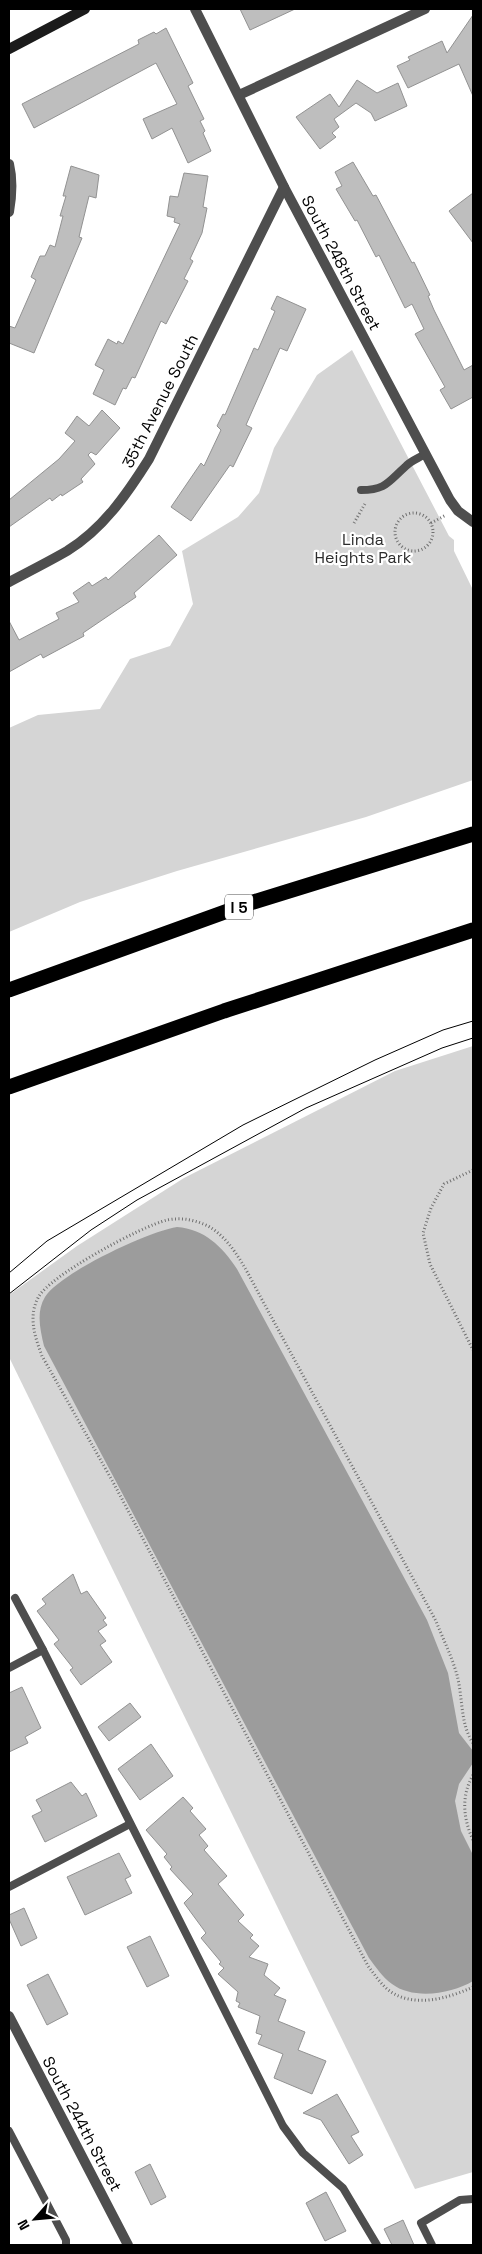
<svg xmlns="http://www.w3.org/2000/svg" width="482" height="2254" viewBox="0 0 482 2254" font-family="'Space Grotesk',sans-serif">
  <rect width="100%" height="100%" fill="#fff"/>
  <!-- green -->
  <g fill="#d5d5d5">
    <polygon points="352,350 449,536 454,540 454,551 473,590 473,780 366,817 177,871 80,902 9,932 9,728 38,715 100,709 130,659 170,646 193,604 182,551 238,517 259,493 274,448 317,375"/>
    <polygon points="473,1046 473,2172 415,2189 9,1357 9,1295 77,1246 184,1178 395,1071"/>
  </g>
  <!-- water -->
  <path fill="#9c9c9c" d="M177 1227C204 1229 222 1246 237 1269L427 1620 448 1673 459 1733 473 1751V1763L459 1784 455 1801 461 1831 473 1855V1981C452 1994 413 2000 392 1984 382 1977 376 1967 369 1958L44 1346C40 1329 36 1312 45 1297 60 1273 149 1231 177 1227Z"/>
  <!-- building -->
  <g fill="#bebebe" stroke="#929292">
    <polygon points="240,9 295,9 250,30"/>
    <polygon points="473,15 473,96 459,64 408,88 397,66 410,60 408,57 442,41 447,53"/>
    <polygon points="166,28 193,83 188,86 204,119 200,121 205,131 203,133 211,151 188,163 172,128 152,139 143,119 177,104 156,63 34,128 22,104 139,44 138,40 154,32 156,34"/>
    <polygon points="357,80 377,93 398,83 407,106 375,121 371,113 356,103 334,119 339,127 332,133 336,137 320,149 296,117 330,94 339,107"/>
    <polygon points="353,162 373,196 376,195 412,263 414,262 430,295 428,296 434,310 464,370 473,365 473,397 451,409 440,390 445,387 415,334 424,329 412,304 405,308 379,255 376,257 357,220 355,221 336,189 342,186 335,172"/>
    <polygon points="71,166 99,175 96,198 89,196 79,237 82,238 34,353 9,343 9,326 15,328 36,280 31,277 40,256 45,256 50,245 55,247 63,216 60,216 66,196 63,196"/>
    <polygon points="184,173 208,176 203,207 207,208 202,233 190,259 193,261 184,279 188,281 166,324 161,321 135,378 132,377 126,389 123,388 115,405 93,394 104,370 95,365 108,339 117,344 118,341 123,344 180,224 174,222 175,218 167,216 170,196 178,197"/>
    <polygon points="473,193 473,243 449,211"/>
    <polygon points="277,296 306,309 287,351 280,348 246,425 252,428 233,467 230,465 191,521 171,507 201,463 204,466 221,430 217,426 223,414 225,415 254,348 258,350 275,311 271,309"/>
    <polygon points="102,410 120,428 96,455 91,452 88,455 95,464 81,479 83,482 62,496 61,494 52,501 50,498 9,527 9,500 59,459 75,441 65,433 77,416 89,426"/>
    <polygon points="159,535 177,555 134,593 136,597 83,633 84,636 43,658 41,654 9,672 9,621 19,640 59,619 56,613 79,602 73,593 89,582 92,586 106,577 108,580"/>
    <polygon points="73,1574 81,1594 87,1591 106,1618 103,1620 107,1625 98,1631 106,1641 100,1645 112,1662 81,1685 70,1670 73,1668 54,1644 59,1640 37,1611 46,1604 42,1599"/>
    <polygon points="22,1687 41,1728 25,1737 28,1743 9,1752 9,1693"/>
    <polygon points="130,1703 141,1717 109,1741 98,1727"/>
    <polygon points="151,1744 173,1776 140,1800 118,1769"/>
    <polygon points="71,1782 82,1796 86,1793 97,1816 45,1842 32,1816 42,1811 36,1800"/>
    <polygon points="183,1797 193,1808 190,1811 206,1829 199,1835 208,1846 204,1850 227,1876 218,1884 244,1915 238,1921 253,1935 250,1938 259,1946 249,1957 268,1964 264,1975 280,1988 274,1995 286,2000 278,2021 305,2032 298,2050 326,2061 312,2094 274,2078 283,2054 258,2044 262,2035 256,2033 260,2016 238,2007 240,2003 236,2001 238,1992 218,1974 224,1968 219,1964 221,1962 201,1938 206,1933 184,1903 193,1894 170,1869 172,1867 164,1857 167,1854 146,1830"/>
    <polygon points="119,1853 131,1876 125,1879 132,1893 85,1915 67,1877"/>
    <polygon points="24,1908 37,1938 21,1946 9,1919 9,1915"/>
    <polygon points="150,1936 169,1976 147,1987 127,1947"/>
    <polygon points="48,1974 68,2014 47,2025 27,1985"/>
    <polygon points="337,2094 359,2132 351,2136 363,2155 349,2164 321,2120 303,2113"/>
    <polygon points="150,2164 166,2197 151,2205 135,2172"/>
    <polygon points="326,2192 346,2231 325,2241 306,2203"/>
    <polygon points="403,2220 414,2245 392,2245 384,2229"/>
  </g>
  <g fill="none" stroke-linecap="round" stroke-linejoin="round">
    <!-- path -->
    <g stroke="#707070" stroke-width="3" stroke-dasharray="1 2.5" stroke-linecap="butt">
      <circle cx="414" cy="532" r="19"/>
      <polyline points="354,523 366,502"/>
      <polyline points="431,523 446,515"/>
      <polyline points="473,1170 444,1184 431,1208 423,1233 430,1264 473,1350"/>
      <path d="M473 1743C460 1724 463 1697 457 1675 452 1657 443 1639 436 1621L260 1296C247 1272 233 1240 208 1226 195 1220 182 1217 167 1220 142 1226 48 1276 38 1298 28 1317 35 1337 42 1356L113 1482 368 1966C375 1975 382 1986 391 1992 416 2008 449 1998 473 1987"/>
      <path d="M473 1775C461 1796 463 1818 473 1840"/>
    </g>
    <!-- lane -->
    <g stroke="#4e4e4e" stroke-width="8">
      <path d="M361 490C386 490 388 482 405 467 410 461 419 458 425 454"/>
      <polyline points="15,1598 43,1650 283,2126 303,2153 343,2188 377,2245"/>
      <polyline points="9,1668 43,1650"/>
      <polyline points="9,1887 130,1824"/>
      <polyline points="9,2131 66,2240 66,2245"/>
      <polyline points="432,2245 421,2223 460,2200 473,2199"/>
    </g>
    <!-- street -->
    <g stroke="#4e4e4e" stroke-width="10">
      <polyline points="195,9 284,187 450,500 458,511 473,522"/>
      <polyline points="239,95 425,9"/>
      <path d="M9 164C13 181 12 195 9 212"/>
      <path d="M9 582C28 572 48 562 67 551 103 529 127 494 149 459L284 187"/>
      <polyline points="9,2016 128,2245"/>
    </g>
    <!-- secondary -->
    <polyline stroke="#1b1b1b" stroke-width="10" points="9,49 85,9"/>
    <!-- highway -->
    <g stroke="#000" stroke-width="15">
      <polyline points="9,990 247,904 473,834"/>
      <polyline points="9,1087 224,1011 473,930"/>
    </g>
    <!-- tram -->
    <g stroke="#000" stroke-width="1">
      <polyline points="9,1273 47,1241 243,1125 375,1060 443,1030 473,1021"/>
      <polyline points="9,1294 91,1230 137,1200 306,1108 442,1048 473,1038"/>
    </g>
  </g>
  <g text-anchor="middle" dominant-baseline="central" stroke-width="4.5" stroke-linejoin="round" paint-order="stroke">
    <!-- shield labels -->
    <rect fill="#fff" stroke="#4c4c4c" stroke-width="1" x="225" y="894.5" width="28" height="25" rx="4"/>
    <g font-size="15" font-weight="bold" fill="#000">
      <text x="239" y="907">I 5</text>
    </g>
    <!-- street labels -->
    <g font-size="16" fill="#000" stroke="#fff">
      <text transform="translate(341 263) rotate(62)">South 248th Street</text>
      <text transform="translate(160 401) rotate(-63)">35th Avenue South</text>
      <text transform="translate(82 2124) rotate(62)">South 244th Street</text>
    </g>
    <!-- park labels -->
    <g font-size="16" fill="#2c2c2c" stroke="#fff">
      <text x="363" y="539">Linda<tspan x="363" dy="18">Heights Park</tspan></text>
    </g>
  </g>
  <!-- border -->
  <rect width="482" height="2254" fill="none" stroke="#000000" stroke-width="20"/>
  <!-- north arrow -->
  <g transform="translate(35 2219) rotate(243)" stroke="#ffffff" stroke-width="4" paint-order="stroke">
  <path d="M0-4L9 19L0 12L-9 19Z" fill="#000000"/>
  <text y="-8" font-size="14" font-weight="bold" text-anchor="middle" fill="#000000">N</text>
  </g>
</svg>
